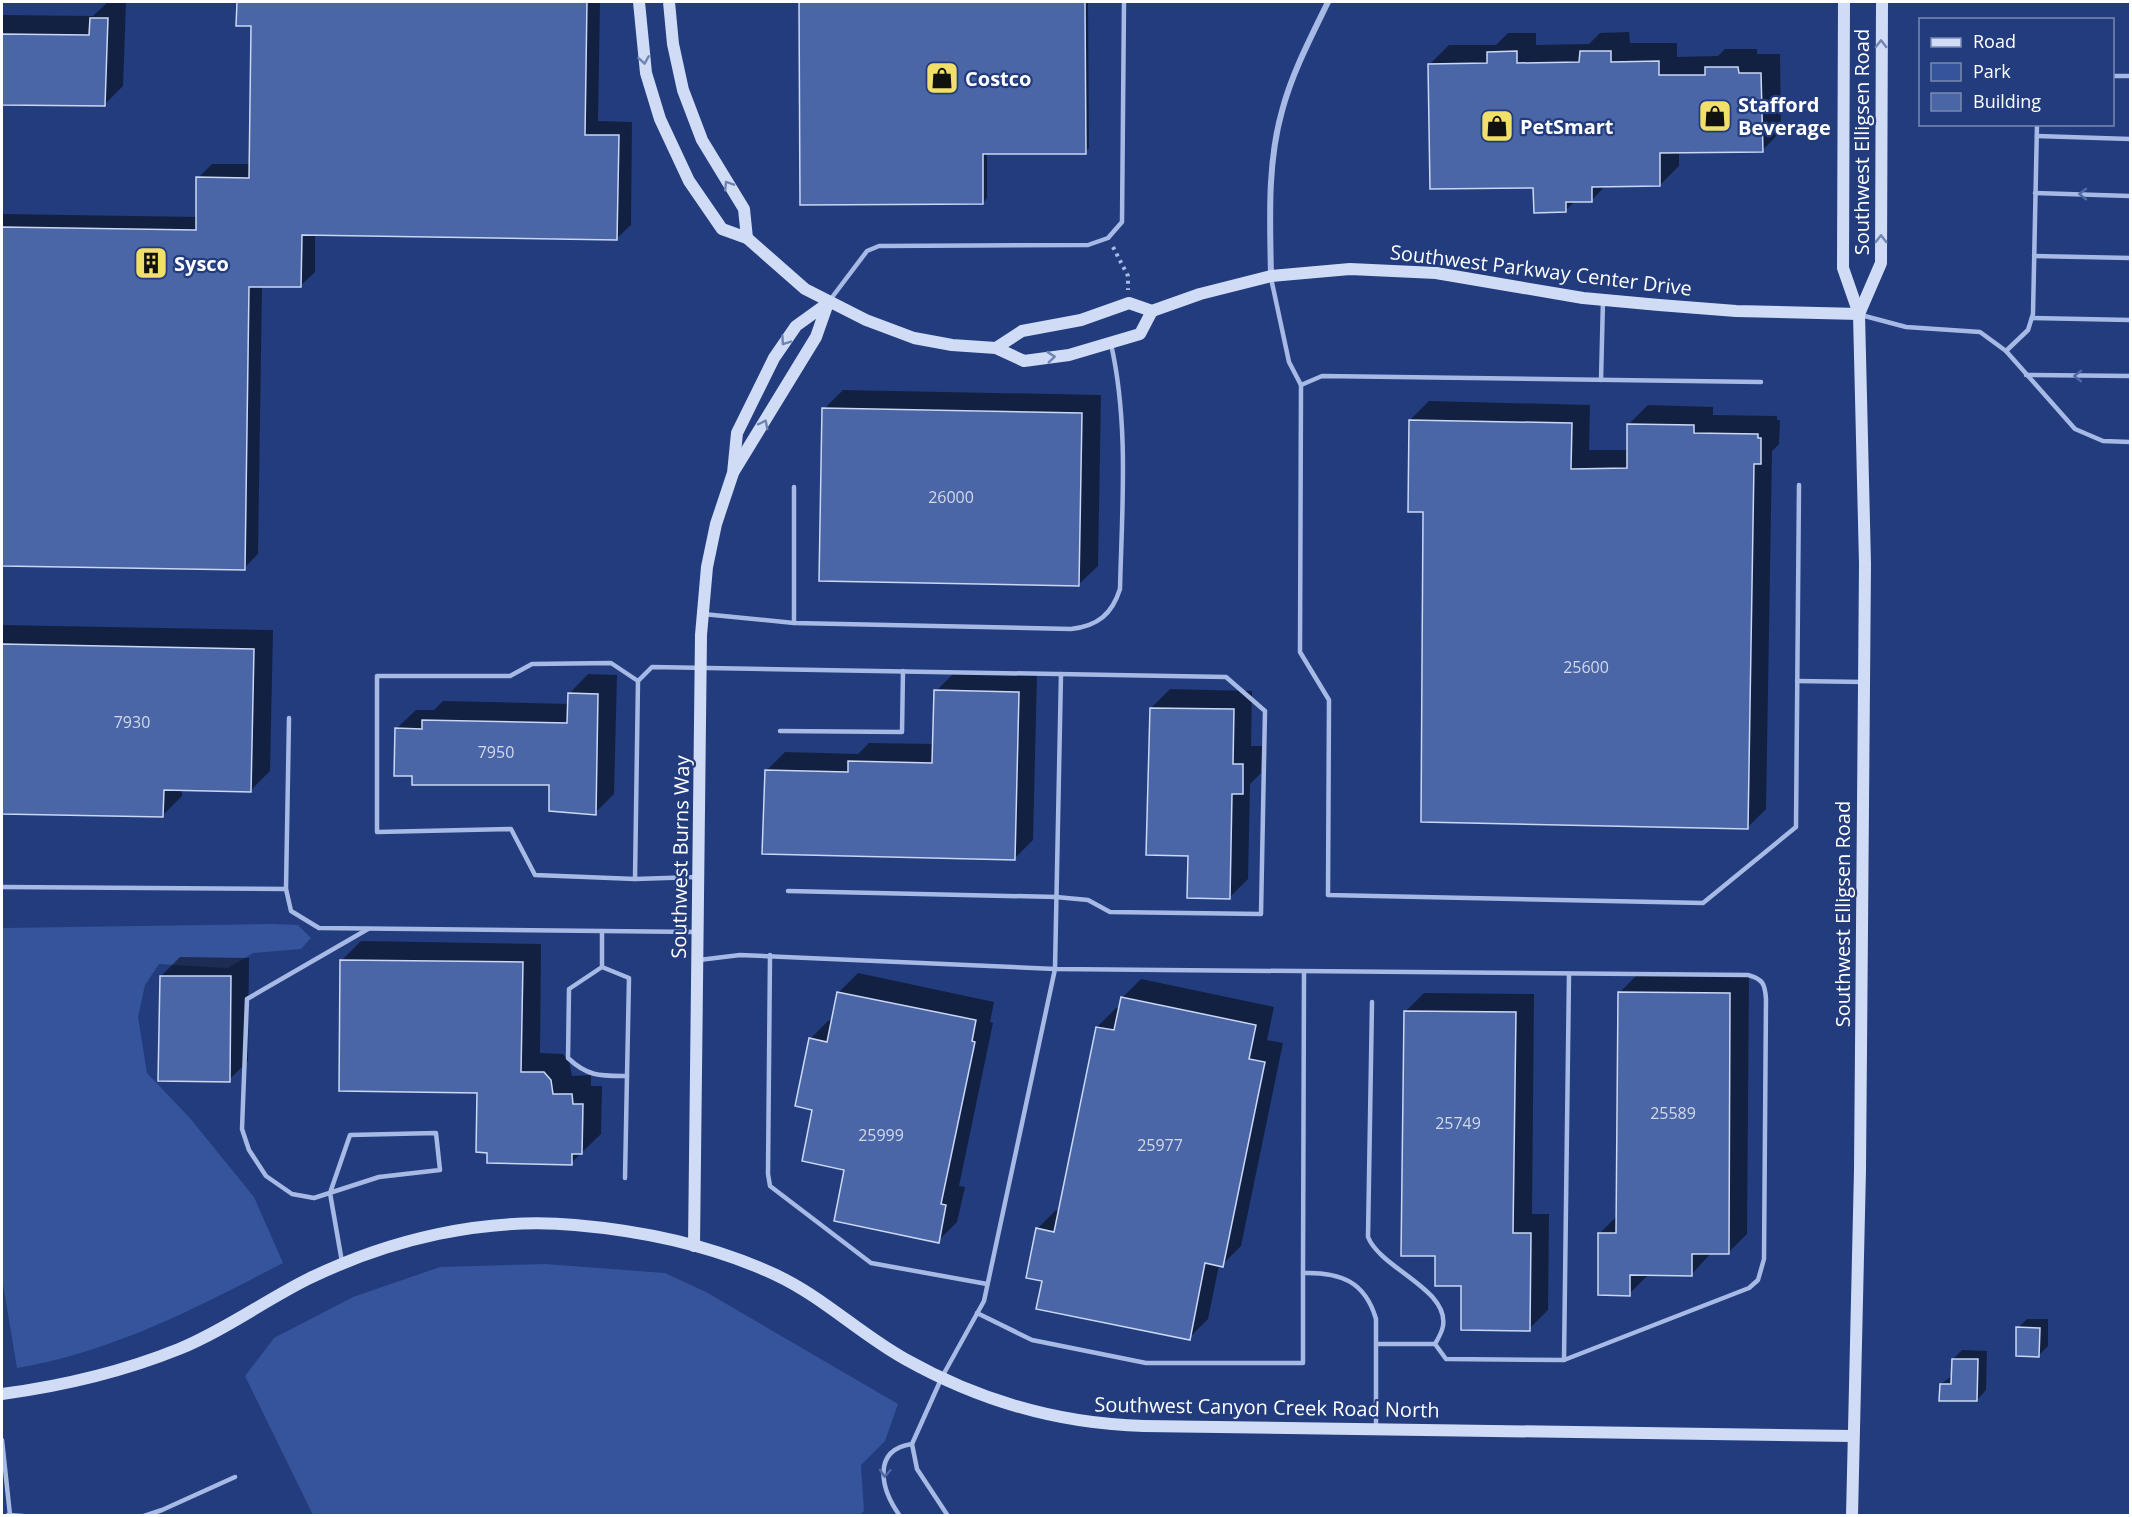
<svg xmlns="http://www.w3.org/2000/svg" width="2132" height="1517" viewBox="0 0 2132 1517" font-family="'Open Sans',sans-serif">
  <rect width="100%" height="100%" fill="#223c7d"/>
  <!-- green -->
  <g fill="#36549b">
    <path d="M273 924 298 925 311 938 301 949 253 953 228 968 159 964 145 985 138 1017 147 1073 189 1117 254 1197 283 1263C196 1308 115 1351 17 1368L2 1278V928Z"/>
    <polygon points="545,1264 665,1273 706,1292 898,1404 885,1441 861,1465 864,1511 859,1516 313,1515 245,1376 274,1338 353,1297 440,1267"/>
  </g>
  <!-- shadow -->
  <g fill="#0007">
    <polygon points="108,2 126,2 123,86 104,105 2,103 2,15 93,16"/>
    <polygon points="238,2 600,2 598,121 632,122 631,225 616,239 315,234 315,272 300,286 262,285 258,554 244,568 2,564 2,214 198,217 198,178 212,164 251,164 253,24 238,24"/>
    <polygon points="800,2 1088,2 1089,148 1085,152 987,153 987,198 983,203 801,204"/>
    <polygon points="1629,32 1630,43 1677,43 1677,57 1718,56 1725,49 1757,49 1757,54 1780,54 1781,131 1762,151 1679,152 1679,166 1660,185 1606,185 1592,200 1576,200 1565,211 1535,186 1430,64 1449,45 1496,45 1508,33 1536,33 1536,45 1589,44 1600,33"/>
    <polygon points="843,390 1101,395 1098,566 1078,585 824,409"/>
    <polygon points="1429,401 1590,405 1589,450 1628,450 1629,424 1648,405 1713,407 1713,415 1777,416 1777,420 1780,420 1779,444 1772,451 1766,809 1747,828 1424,511 1410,420"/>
    <polygon points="2,625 273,630 270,771 251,790 182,789 182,796 163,815 2,812"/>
    <polygon points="955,672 1037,674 1033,840 1014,859 766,771 785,752 858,754 869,743 934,744 936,691"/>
    <polygon points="588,674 617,675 614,794 595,813 551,784 414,774 396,729 416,710 434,710 443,701 569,704 569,694"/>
    <polygon points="1170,689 1252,691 1251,746 1262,746 1261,773 1250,784 1248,879 1229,898 1189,855 1151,708"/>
    <polygon points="361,941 541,944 540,1053 563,1054 569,1061 572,1076 591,1075 591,1086 602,1086 601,1134 571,1163 479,1092 342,960"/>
    <polygon points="180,957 249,958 248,1061 229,1080 161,976"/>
    <polygon points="858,973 994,1002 990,1022 993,1023 959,1186 965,1187 957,1222 938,1241 846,1169 814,1109 810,1039 829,1020 833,1021 839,992"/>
    <polygon points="1638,974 1749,974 1747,1234 1728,1253 1711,1253 1692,1274 1648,1275 1629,1294 1599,1234 1618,1215 1619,993"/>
    <polygon points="1141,979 1274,1007 1267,1040 1283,1043 1241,1246 1222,1265 1219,1265 1208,1319 1189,1338 1043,1280 1037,1229 1056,1210 1060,1211 1097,1027 1116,1008 1120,1009 1122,998"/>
    <polygon points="1424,993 1534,994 1532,1214 1549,1214 1548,1310 1529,1329 1463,1285 1437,1255 1405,1012"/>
    <polygon points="2027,1319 2048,1319 2048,1346 2039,1355 2018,1328"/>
    <polygon points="1962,1350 1987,1351 1986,1390 1977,1400 1941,1384 1953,1375 1953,1359"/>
  </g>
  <!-- building -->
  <g fill="#4b66a6" stroke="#cad7f5" stroke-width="1.5">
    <polygon points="237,2 587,2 585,135 619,135 617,240 302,235 301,287 249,287 245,570 2,566 2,227 196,230 196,177 249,178 251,26 236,26"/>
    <polygon points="799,2 1085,2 1086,154 983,154 983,204 800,205"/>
    <polygon points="90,18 108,18 105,106 2,105 2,34 89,35"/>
    <polygon points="1517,51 1517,63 1579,62 1580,51 1611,51 1611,62 1659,61 1659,75 1705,75 1705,67 1738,67 1739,73 1761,73 1763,152 1660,153 1660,186 1592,187 1592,202 1566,202 1566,212 1534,213 1533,188 1430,189 1428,64 1487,63 1487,52"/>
    <polygon points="822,408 1082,413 1079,586 819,581"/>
    <polygon points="1409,420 1572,423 1571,469 1627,468 1627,424 1694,425 1694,433 1758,434 1758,438 1761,438 1761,464 1754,464 1748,829 1421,822 1423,512 1408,512"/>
    <polygon points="2,644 254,649 251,792 164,790 163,817 2,814"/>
    <polygon points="934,690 1019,692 1015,860 762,854 765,770 848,772 848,761 932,763"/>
    <polygon points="568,693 598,694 596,815 549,811 549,785 412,785 412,776 394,776 395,728 422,729 422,720 567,723"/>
    <polygon points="1150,708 1234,709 1233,764 1243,764 1243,794 1232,794 1230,899 1187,898 1188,856 1146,855"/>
    <polygon points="340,960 523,962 521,1072 544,1072 551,1080 553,1094 572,1094 573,1104 583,1104 582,1154 572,1154 572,1165 487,1163 487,1153 476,1152 477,1093 339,1091"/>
    <polygon points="160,976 231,976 230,1082 158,1081"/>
    <polygon points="837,992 976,1020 972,1041 975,1042 941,1204 946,1205 939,1243 834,1221 844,1170 802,1161 812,1110 795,1106 809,1038 827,1042"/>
    <polygon points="1618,992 1730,993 1729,1254 1692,1254 1692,1276 1630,1275 1630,1296 1598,1295 1598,1233 1616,1233"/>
    <polygon points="1121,997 1256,1025 1249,1059 1265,1062 1223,1267 1205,1263 1190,1340 1036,1309 1042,1281 1026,1278 1036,1228 1054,1232 1096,1027 1114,1030"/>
    <polygon points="1404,1011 1516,1012 1513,1233 1531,1233 1530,1331 1461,1330 1461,1286 1435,1286 1435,1256 1401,1256"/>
    <polygon points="2016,1327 2040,1328 2039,1357 2016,1356"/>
    <polygon points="1952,1359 1978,1359 1977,1401 1939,1401 1940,1384 1951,1384"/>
  </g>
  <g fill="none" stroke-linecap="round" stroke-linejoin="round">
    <!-- path -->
    <polyline stroke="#a7bae6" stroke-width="4" stroke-dasharray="3 4.5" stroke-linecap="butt" points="1113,247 1128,276 1128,290"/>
    <!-- lane -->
    <g stroke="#a7bae6" stroke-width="4.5">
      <polyline points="2112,76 2130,76"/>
      <polyline points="2037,136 2130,139"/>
      <polyline points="2035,193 2130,196"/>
      <polyline points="2034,256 2130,258"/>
      <polyline points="1271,278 1289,362 1301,385 1300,652 1329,700 1328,895 1703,903 1796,827 1799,485"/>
      <polyline points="830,300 867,251 879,246 1088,245 1108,238 1122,222 1124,2"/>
      <polyline points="1861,315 1906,327 1980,332 2006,351 2075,429 2103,441 2130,442"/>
      <polyline points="2032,318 2130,320"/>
      <polyline points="2006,351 2028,330 2033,314 2037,124"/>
      <polyline points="2026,375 2130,376"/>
      <polyline points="1601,380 1603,300"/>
      <polyline points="1301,385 1322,376 1761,382"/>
      <path d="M703 614 794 623 1071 629C1098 626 1112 614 1120 589 1122 507 1129 424 1111 344"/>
      <polyline points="794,623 794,487"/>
      <polyline points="1797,681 1864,682"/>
      <polyline points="289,718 286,889 291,911 319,928 696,932"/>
      <polyline points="780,731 902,732 903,671"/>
      <polyline points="697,877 635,879 638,681 652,667 1226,677 1265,711 1261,914 1110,912 1088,900 1056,897 788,891"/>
      <polyline points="635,879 535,875 511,829 377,832 377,676 510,676 532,664 611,663 638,681"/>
      <polyline points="2,887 286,889"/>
      <polyline points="770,955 768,1174 770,1186 871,1263 987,1284"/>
      <path d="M699 960 740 955 1055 969 1748 975C1763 979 1765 984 1766 999L1764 1259 1758 1280 1749 1288 1564 1360 1446 1359 1435 1344H1377"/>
      <path d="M602 967 629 978 627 1076C601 1076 588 1077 568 1058L569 989 602 967V931"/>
      <path d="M1372 1002 1368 1237C1381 1269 1449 1289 1443 1326 1442 1332 1438 1339 1435 1344"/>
      <polyline points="625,1178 627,1076"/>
      <polyline points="342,1262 330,1193 350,1135 436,1133 440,1170 379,1177 314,1198 292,1194 266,1176 249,1150 242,1129 247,999 368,929"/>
      <polyline points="1303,1273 1304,972"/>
      <path d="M977 1313 1032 1340 1146 1363H1303V1273C1340 1272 1365 1281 1376 1319V1429"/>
      <polyline points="1564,1360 1569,974"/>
      <polyline points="2,1440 10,1515"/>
      <polyline points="8,1515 23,1516"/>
      <polyline points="144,1516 162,1510 235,1477"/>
      <path d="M900 1516C881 1490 871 1450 912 1444"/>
      <polyline points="948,1516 917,1469 912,1444 942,1377 984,1301 1055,969 1061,674"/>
    </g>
    <!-- street -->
    <path stroke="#a7bae6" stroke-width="6" d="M1271 276C1270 221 1267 164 1282 111 1292 73 1311 37 1328 2"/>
    <!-- secondary -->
    <g stroke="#d0dbf5" stroke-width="12">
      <polyline points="639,2 646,73 660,119 689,181 722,229 747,238 805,289 866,320 914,338 952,345 996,348 1024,361 1069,355 1140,334 1152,311"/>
      <polyline points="669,2 673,44 683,90 702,140 744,209 747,238"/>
      <polyline points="1844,2 1843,268 1859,314 1865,564 1860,1170 1852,1516"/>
      <polyline points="1859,314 1881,263 1882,2"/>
      <polyline points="996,348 1022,331 1081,320 1129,303 1152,311 1200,294 1271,276 1350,269 1436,273 1583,298 1659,305 1736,311 1859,314"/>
      <polyline points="734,471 816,337 828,303"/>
      <polyline points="694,1246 701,635 707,567 716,524 733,473 737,433 774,358 796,326 828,303"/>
      <path d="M2 1394C62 1386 122 1372 179 1349 225 1330 264 1301 308 1279 390 1239 484 1217 575 1225 644 1231 714 1246 776 1275 823 1297 860 1334 905 1359 978 1400 1060 1424 1144 1426L1853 1436"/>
    </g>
  </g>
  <!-- one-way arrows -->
  <defs><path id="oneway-chevron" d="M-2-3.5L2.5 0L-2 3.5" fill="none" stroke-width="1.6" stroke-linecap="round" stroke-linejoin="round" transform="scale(1.5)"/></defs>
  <g stroke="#7084b3">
    <use href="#oneway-chevron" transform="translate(1881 44) rotate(-90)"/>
    <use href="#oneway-chevron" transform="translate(644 60) rotate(81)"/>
    <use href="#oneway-chevron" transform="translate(728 185) rotate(-123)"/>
    <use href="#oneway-chevron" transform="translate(1881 239) rotate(-90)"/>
    <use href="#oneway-chevron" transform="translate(785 341) rotate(125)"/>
    <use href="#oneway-chevron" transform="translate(1051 357) rotate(-6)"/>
    <use href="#oneway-chevron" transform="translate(764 424) rotate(-63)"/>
  </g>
  <g stroke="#5168a2">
    <use href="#oneway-chevron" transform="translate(2083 194) rotate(-179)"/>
    <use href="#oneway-chevron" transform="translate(2078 376) rotate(-179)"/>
    <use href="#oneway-chevron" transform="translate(885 1473) rotate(93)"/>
  </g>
  <!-- icons -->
  <defs>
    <symbol id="shop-square" viewBox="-11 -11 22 22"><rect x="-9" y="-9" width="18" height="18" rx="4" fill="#f1df69" stroke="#223c7d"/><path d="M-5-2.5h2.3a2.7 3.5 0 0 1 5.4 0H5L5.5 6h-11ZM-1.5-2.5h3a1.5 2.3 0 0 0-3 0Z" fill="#111"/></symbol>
    <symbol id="building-square" viewBox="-11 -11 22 22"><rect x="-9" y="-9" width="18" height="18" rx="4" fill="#f1df69" stroke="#223c7d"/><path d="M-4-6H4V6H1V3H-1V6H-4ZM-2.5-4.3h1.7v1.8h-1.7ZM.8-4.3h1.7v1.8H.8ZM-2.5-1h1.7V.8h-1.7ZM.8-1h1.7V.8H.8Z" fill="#111"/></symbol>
  </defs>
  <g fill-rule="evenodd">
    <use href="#shop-square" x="923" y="59" width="38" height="38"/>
    <use href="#shop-square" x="1696" y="97" width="38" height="38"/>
    <use href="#shop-square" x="1478" y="107" width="38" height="38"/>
    <use href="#building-square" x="132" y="244" width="38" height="38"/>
  </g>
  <g text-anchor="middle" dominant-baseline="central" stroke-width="4.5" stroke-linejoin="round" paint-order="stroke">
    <!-- number labels -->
    <g font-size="16" fill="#d2d9e9">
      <text x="951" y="497">26000</text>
      <text x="1586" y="667">25600</text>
      <text x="132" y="722">7930</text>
      <text x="496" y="752">7950</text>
      <text x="1673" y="1113">25589</text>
      <text x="1458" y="1123">25749</text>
      <text x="881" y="1135">25999</text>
      <text x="1160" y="1145">25977</text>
    </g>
    <!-- poi labels -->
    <g font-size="20" font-weight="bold" fill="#fff" stroke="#223c7d" text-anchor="start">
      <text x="965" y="78">Costco</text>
      <text x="1738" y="104">Stafford<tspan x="1738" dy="23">Beverage</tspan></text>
      <text x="1520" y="126">PetSmart</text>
      <text x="174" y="263">Sysco</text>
    </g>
    <!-- street labels -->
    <g font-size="20" fill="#fff" stroke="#223c7d">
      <text transform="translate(1861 142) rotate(-90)">Southwest Elligsen Road</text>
      <text transform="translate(1541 270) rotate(7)">Southwest Parkway Center Drive</text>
      <text transform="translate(680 857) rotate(-89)">Southwest Burns Way</text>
      <text transform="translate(1842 914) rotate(-90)">Southwest Elligsen Road</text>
      <text transform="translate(1267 1407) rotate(1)">Southwest Canyon Creek Road North</text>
    </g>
  </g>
  <!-- border -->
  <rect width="2132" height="1517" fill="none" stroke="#ffffff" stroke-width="6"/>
  <!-- legend -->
  <rect x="1919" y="18" width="195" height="108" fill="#223c7d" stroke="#7a8ab1" stroke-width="1.5"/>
  <rect x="1931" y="38" width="30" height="9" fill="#d0dbf5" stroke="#7a8ab1" stroke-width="1.5"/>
  <text x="1973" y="48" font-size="18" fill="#ffffff">Road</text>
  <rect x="1931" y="63" width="30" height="18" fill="#36549b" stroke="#7a8ab1" stroke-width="1.5"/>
  <text x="1973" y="78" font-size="18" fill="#ffffff">Park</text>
  <rect x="1931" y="93" width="30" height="18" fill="#4b66a6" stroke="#7a8ab1" stroke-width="1.5"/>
  <text x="1973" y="108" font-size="18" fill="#ffffff">Building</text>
</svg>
